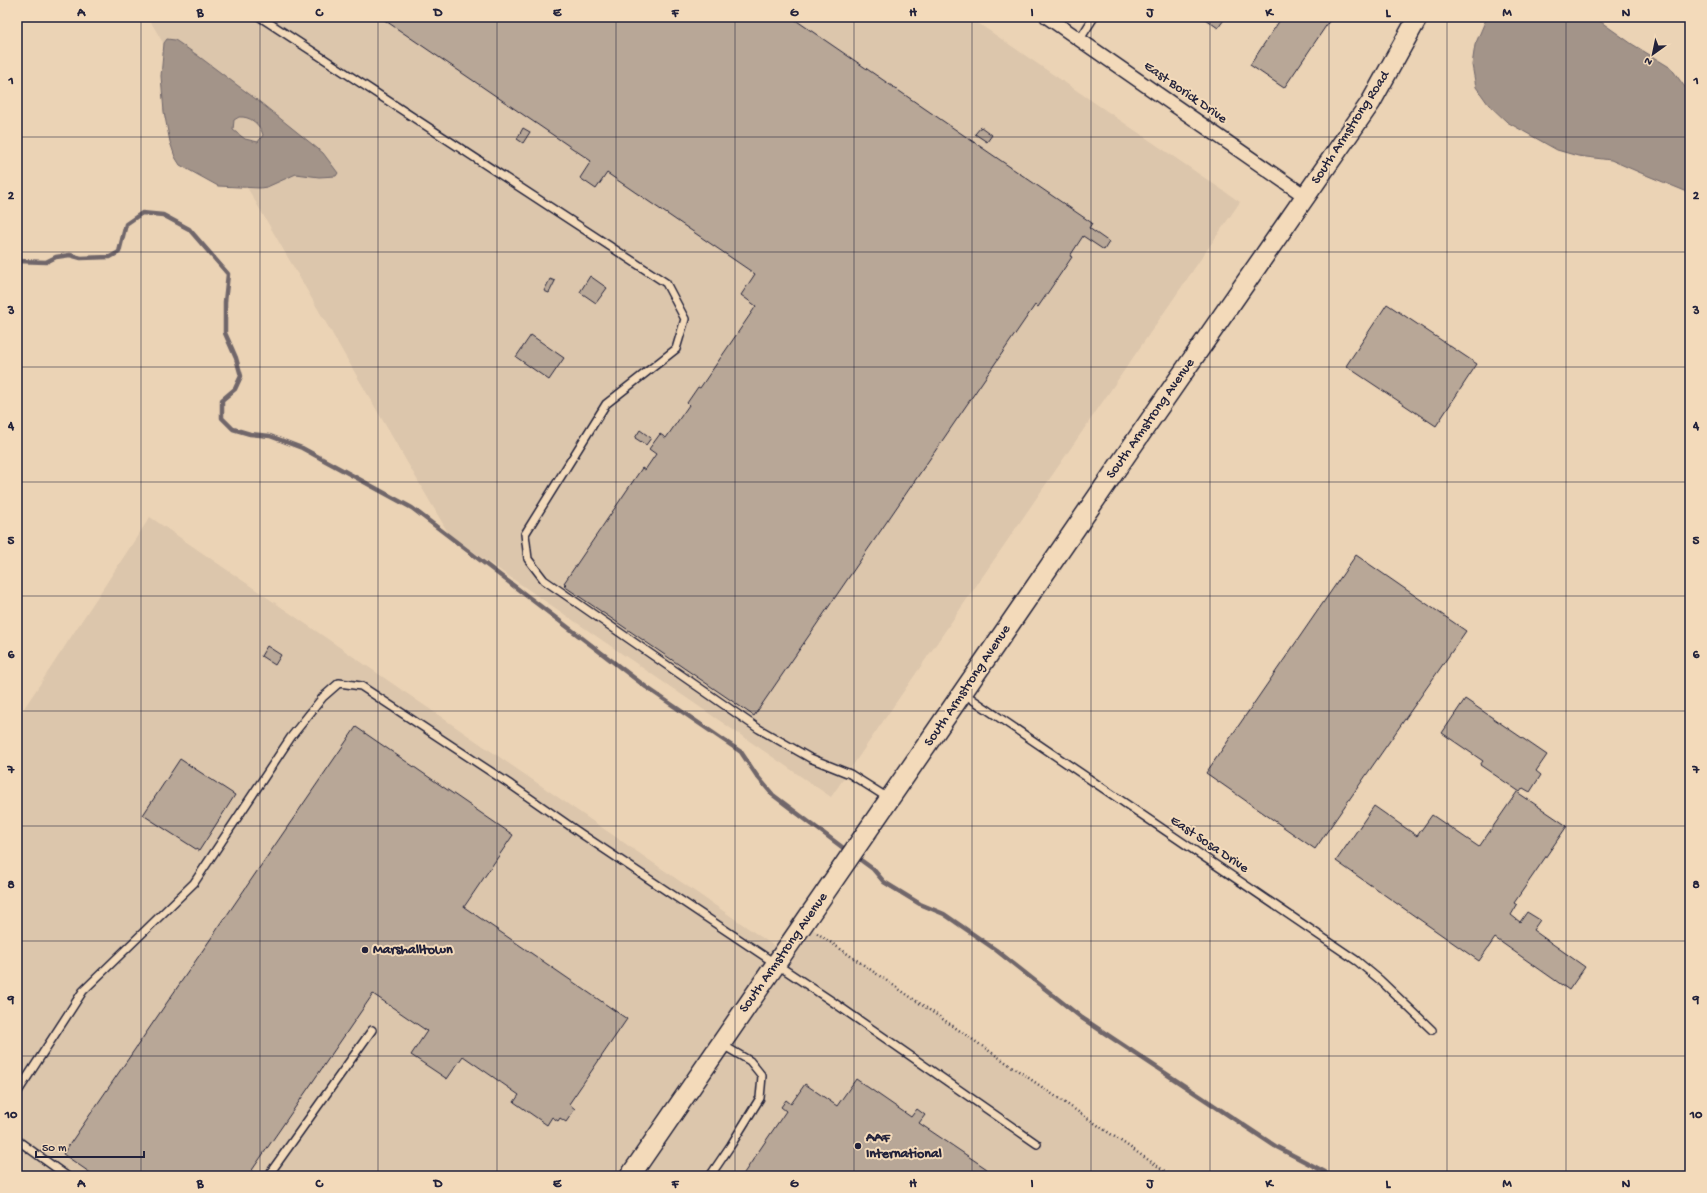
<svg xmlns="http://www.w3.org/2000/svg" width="1707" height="1193" viewBox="0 0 1707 1193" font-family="'Gochi Hand',sans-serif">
  <rect width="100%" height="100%" fill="#ebd3b5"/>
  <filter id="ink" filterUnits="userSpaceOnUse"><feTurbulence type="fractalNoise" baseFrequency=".025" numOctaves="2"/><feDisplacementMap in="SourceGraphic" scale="8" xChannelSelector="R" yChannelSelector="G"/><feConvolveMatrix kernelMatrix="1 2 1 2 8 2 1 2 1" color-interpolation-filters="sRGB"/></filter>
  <g filter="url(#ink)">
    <!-- built -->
    <g fill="#dcc6ac">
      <polygon points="148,17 969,17 1240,202 831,797 450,536"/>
      <polygon points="150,517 783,952 804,923 1172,1176 17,1176 17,719"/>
    </g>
    <!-- water -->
    <g fill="#a39489" stroke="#6f666a" fill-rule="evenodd">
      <polygon points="1487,17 1594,17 1632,44 1671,68 1690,94 1690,193 1641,173 1611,160 1578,156 1557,150 1507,122 1488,104 1476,87 1472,65 1475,45"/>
      <path d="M167 39 175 40 197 55 261 103 323 153 338 173 336 176 319 177 296 174 267 187 260 188 218 186 180 165 175 157 170 142 164 112 161 76 164 43ZM239 117C250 116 260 124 263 135L258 142 245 139 233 130 234 120Z"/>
    </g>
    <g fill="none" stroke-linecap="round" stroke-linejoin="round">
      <!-- stream -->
      <g stroke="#6f666a" stroke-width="4.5">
        <polyline points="17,261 46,262 56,257 70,255 81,258 110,257 119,252 126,224 142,213 163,215 189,229 228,274 225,302 225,333 236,358 241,376 235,389 222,400 222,418 233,429 250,434 270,436 302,448 412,508 646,687 741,752 757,776 773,795 842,847"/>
        <polyline points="862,861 873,869 884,882 920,904 944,914 996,950 1082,1018 1275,1146 1325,1172 1328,1176"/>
        <polyline points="1687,1176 1690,1174"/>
      </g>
    </g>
    <!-- building -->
    <g fill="#b8a797" stroke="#22223b">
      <polygon points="380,17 791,17 1092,223 1089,228 1109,242 1104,250 1083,236 1070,256 1072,257 1038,307 1035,305 754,716 564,586 566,584 564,583 642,468 645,470 656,454 649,449 660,434 666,438 689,405 687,403 698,387 700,388 756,306 741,295 755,274 607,173 596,189 580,178 591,161"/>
      <polygon points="1202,17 1226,17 1218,28"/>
      <polygon points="1282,17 1332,17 1284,88 1250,65"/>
      <polygon points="981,127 992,135 987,142 975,134"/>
      <polygon points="523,128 530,132 523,143 517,139"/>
      <polygon points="590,276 607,288 596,303 580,292"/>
      <polygon points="550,279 555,281 549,293 544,291"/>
      <polygon points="1387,304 1477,364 1436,426 1346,366"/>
      <polygon points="531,335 564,358 549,380 516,357"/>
      <polygon points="640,430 651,438 646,445 635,438"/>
      <polygon points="1356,555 1466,631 1315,849 1206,773"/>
      <polygon points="267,646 281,655 275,665 261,656"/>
      <polygon points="1465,699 1547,755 1536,771 1541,775 1530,792 1523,788 1520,792 1480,765 1483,761 1442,733"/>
      <polygon points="356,727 513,835 464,907 627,1019 569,1104 575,1109 566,1122 560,1118 558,1121 552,1117 547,1125 514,1102 519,1095 463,1056 447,1079 411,1055 427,1031 373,994 248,1176 95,1176 63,1154"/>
      <polygon points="180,759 235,795 199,851 143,815"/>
      <polygon points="1517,792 1567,826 1514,903 1517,905 1511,915 1520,922 1527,912 1540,920 1533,930 1585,967 1569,990 1495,938 1479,961 1336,861 1374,806 1417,836 1432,815 1479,847"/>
      <polygon points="856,1079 911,1117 917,1109 925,1115 919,1123 987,1169 982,1176 742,1176 786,1111 781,1107 786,1100 791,1104 805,1084 837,1106"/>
    </g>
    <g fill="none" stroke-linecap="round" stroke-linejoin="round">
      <defs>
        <g id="lane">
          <polyline points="260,17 666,283 685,319 676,349 606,404 525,534 528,559 544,580 759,729 810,758 850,774 888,798"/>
          <polyline points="1080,39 1094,17"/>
          <polyline points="963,693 1357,961 1380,980 1432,1030"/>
          <polyline points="17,1093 83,991 194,883 291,737 323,697 339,683 361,686 511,785 580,833 833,1002 1037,1144"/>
          <polyline points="17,1140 67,1176"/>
          <polyline points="268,1176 372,1030"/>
          <polyline points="710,1176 731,1145 760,1098 762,1076 750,1061 721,1044"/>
        </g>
        <polyline id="street" points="1047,17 1305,196"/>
        <polyline id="secondary" points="630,1176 1146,426 1371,102 1418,17"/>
      </defs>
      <!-- lane casing -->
      <use href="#lane" stroke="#22223b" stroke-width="10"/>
      <!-- street casing -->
      <use href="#street" stroke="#22223b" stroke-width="16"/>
      <!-- secondary casing -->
      <use href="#secondary" stroke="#22223b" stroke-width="22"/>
      <!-- path -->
      <polyline stroke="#22223b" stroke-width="2.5" stroke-dasharray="1 3" stroke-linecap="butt" points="817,933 1172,1176"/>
      <!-- lane -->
      <use href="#lane" stroke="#f3daba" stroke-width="7"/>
      <!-- street -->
      <use href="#street" stroke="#f3daba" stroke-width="13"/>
      <!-- secondary -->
      <use href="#secondary" stroke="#f3daba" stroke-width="19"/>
    </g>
  </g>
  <!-- grid -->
  <path fill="none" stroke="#22223b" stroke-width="1" stroke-opacity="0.55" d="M141 17V1176M260 17V1176M378 17V1176M497 17V1176M616 17V1176M735 17V1176M854 17V1176M972 17V1176M1091 17V1176M1210 17V1176M1329 17V1176M1447 17V1176M1566 17V1176M17 137H1690M17 252H1690M17 367H1690M17 482H1690M17 596H1690M17 711H1690M17 826H1690M17 941H1690M17 1056H1690"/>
  <!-- markers -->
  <g fill="#22223b" stroke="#f3daba" stroke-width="1.5">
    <circle cx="365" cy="950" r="4"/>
    <circle cx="858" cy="1146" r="4"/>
  </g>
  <g text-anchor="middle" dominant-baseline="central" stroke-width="4" stroke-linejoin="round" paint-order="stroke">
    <!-- street labels -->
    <g font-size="14" fill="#22223b" stroke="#f3daba">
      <text transform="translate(1185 93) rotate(35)">East Borick Drive</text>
      <text transform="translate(1351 128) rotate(-57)">South Armstrong Road</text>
      <text transform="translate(1151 419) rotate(-55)">South Armstrong Avenue</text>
      <text transform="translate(968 686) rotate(-56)">South Armstrong Avenue</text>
      <text transform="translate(1209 845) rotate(34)">East Sosa Drive</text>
      <text transform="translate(784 953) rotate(-55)">South Armstrong Avenue</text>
    </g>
    <!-- poi labels -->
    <g font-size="14" font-weight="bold" fill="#22223b" stroke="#f3daba" text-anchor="start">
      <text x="373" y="950">Marshalltown</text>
      <text x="866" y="1138">AAF<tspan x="866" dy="16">International</tspan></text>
    </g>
  </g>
  <!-- margin -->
  <rect width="1707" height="1193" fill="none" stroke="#f3daba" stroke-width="44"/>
  <!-- north arrow -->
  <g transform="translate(1653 54) rotate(213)" stroke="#f3daba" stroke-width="3" paint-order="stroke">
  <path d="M0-3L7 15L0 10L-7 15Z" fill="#22223b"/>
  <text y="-6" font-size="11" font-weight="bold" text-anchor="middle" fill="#22223b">N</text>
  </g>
  <!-- scale -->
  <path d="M36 1151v6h108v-6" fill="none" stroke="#22223b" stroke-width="2"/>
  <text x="42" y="1151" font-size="12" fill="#22223b" stroke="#f3daba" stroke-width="3" paint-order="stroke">50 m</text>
  <rect x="22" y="22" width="1663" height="1149" fill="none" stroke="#22223b" stroke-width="1.5"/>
  <g font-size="13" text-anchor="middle" font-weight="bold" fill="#22223b">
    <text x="81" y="16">A</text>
    <text x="200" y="16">B</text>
    <text x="319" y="16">C</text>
    <text x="438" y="16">D</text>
    <text x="557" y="16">E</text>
    <text x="675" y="16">F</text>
    <text x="794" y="16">G</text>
    <text x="913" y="16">H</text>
    <text x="1032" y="16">I</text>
    <text x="1150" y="16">J</text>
    <text x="1269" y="16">K</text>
    <text x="1388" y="16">L</text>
    <text x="1507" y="16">M</text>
    <text x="1626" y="16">N</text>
    <text x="11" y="84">1</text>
    <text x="1696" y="84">1</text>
    <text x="11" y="199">2</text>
    <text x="1696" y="199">2</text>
    <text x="11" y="314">3</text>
    <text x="1696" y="314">3</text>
    <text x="11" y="429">4</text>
    <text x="1696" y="429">4</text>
    <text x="11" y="544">5</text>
    <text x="1696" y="544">5</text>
    <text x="11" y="658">6</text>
    <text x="1696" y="658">6</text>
    <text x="11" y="773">7</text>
    <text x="1696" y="773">7</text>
    <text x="11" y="888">8</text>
    <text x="1696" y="888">8</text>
    <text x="11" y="1003">9</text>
    <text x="1696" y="1003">9</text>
    <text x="11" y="1118">10</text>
    <text x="1696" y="1118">10</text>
    <text x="81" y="1187">A</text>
    <text x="200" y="1187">B</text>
    <text x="319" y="1187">C</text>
    <text x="438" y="1187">D</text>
    <text x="557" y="1187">E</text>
    <text x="675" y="1187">F</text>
    <text x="794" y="1187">G</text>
    <text x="913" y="1187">H</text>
    <text x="1032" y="1187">I</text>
    <text x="1150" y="1187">J</text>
    <text x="1269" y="1187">K</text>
    <text x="1388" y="1187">L</text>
    <text x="1507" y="1187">M</text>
    <text x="1626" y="1187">N</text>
  </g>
</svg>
